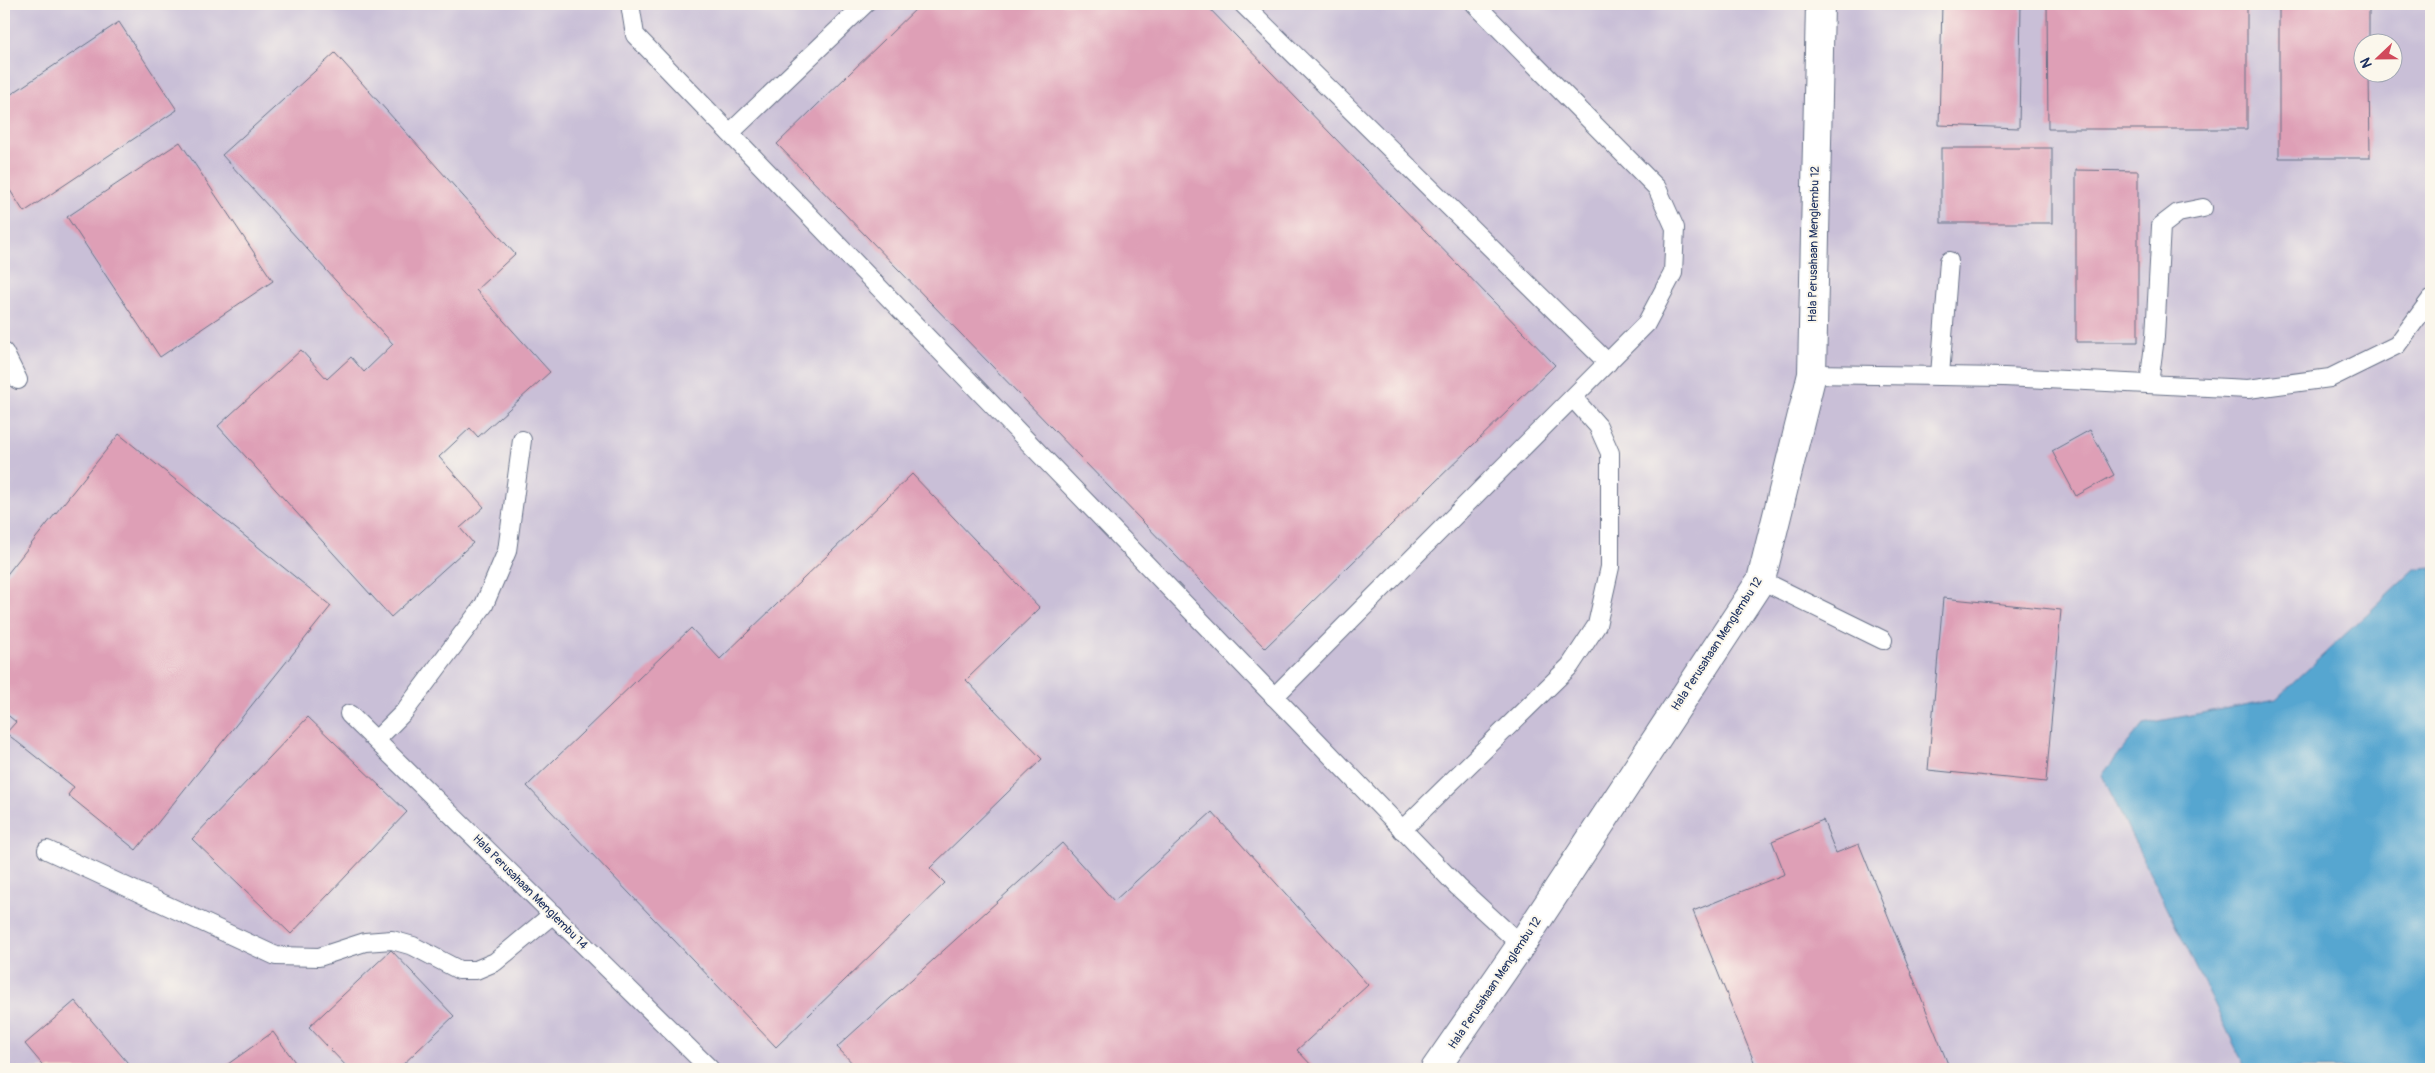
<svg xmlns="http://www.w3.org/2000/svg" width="2435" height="1073" viewBox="0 0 2435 1073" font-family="Pangolin,sans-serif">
  <rect width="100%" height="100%" fill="#fbf7ec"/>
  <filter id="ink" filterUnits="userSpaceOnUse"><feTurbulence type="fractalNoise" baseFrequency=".02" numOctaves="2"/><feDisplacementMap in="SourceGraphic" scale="10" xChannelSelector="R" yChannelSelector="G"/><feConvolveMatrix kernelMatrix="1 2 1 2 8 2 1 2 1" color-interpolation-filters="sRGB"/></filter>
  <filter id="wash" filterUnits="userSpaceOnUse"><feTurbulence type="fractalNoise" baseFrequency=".0096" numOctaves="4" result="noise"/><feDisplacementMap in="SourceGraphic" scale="20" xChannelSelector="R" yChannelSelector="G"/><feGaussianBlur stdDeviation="1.12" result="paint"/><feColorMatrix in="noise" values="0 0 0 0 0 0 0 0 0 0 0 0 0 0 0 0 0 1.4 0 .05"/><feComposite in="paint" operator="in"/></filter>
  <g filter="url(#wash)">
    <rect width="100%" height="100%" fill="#f4e9d2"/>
    <!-- industrial -->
    <path fill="#c9bfd7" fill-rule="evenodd" d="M4 4H2431V1069H4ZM2362 42H2392V72H2362Z"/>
    <!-- water -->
    <polygon fill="#56a6d0" stroke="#386a97" points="2431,567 2431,1069 2246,1069 2102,775 2143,724 2276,699 2415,569"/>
    <g id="blocks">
      <!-- building -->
      <g fill="#de9fb6">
        <polygon points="921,4 1205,4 1555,365 1265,648 777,144"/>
        <polygon points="1942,4 2021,4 2019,128 1939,125"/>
        <polygon points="2047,4 2247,4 2247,129 2048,129"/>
        <polygon points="2279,4 2369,4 2369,42 2362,42 2362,72 2369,72 2370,158 2279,158"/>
        <polygon points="119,22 177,110 24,212 4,181 4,99"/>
        <polygon points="335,53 515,254 476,290 550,372 478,437 470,428 439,457 484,507 460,528 473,543 391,617 218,426 301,350 327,379 351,357 364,372 393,344 222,155"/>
        <polygon points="180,142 273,281 160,357 67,217"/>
        <rect x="1941" y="148" width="111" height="75"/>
        <polygon points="2076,170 2138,171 2138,342 2076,342"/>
        <polygon points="2090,430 2114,475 2076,496 2052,451"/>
        <polygon points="119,434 331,606 136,850 68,795 74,787 6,733 16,722 4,712 4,608 7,604 4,601 4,578"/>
        <polygon points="912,474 1040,608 966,680 1042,759 930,868 945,883 776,1047 527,786 691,628 720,659"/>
        <polygon points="1943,598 2061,610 2046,782 1928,770"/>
        <polygon points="308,717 407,812 291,934 192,839"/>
        <polygon points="1212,812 1368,985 1297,1050 1315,1069 858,1069 837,1047 1062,843 1114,901"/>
        <polygon points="1823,820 1836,853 1859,844 1950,1069 1757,1069 1693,911 1785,874 1772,841"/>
        <polygon points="391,950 454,1016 398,1069 349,1069 309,1027"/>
        <polygon points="75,1001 133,1069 46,1069 25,1044"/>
        <polygon points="273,1032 300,1069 221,1069"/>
      </g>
    </g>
  </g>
  <g filter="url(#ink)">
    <use href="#blocks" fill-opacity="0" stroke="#677087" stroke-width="1"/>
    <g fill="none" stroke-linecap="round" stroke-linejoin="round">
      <defs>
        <g id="service">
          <polyline points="630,4 635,35 1458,887 1521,945"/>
          <polyline points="1243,4 1608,363"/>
          <polyline points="730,133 865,4"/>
          <polyline points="4,352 18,380"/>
          <polyline points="1812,374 2004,377 2248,389 2330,378 2397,345 2431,299"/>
          <polyline points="1940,375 1949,261"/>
          <polyline points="2149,384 2155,337 2161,226 2178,213 2203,208"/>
          <polyline points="1761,580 1883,640"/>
          <polyline points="1274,697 1646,324 1673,273 1675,228 1657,188 1475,4"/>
          <polyline points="349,714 710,1069"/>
          <polyline points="376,740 404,712 484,605 507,551 522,440"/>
          <polyline points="1402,830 1570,666 1597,625 1610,567 1610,453 1598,426 1574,399"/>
          <polyline points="47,850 276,956 319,957 365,942 392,940 413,946 459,970 476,970 495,962 553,914"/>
        </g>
        <polyline id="minor" points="1435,1069 1521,945 1761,580 1812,374 1820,4"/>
      </defs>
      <!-- service casing -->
      <use href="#service" stroke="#677087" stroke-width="20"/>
      <!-- minor casing -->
      <use href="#minor" stroke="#677087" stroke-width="30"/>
      <!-- service -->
      <use href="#service" stroke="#fff" stroke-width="18"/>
      <!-- minor -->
      <use href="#minor" stroke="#fff" stroke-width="28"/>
    </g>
  </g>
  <g text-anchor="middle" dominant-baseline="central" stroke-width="4" stroke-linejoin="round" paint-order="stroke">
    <!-- street labels -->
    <g font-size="12" fill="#1b2f5e" stroke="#fbf7ec">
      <text transform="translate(1814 244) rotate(-89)">Hala Perusahaan Menglembu 12</text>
      <text transform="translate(1717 644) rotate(-57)">Hala Perusahaan Menglembu 12</text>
      <text transform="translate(530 892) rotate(45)">Hala Perusahaan Menglembu 14</text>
      <text transform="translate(1495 983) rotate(-56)">Hala Perusahaan Menglembu 12</text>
    </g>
  </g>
  <!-- margin -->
  <rect width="2435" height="1073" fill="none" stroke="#fbf7ec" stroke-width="20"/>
  <!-- north arrow -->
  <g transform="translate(2378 58) rotate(248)"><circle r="24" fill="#fbf7ec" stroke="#a1a7b3"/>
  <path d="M0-4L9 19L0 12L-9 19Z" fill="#d1495b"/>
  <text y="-8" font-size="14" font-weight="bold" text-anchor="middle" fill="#1b2f5e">N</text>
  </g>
</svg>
